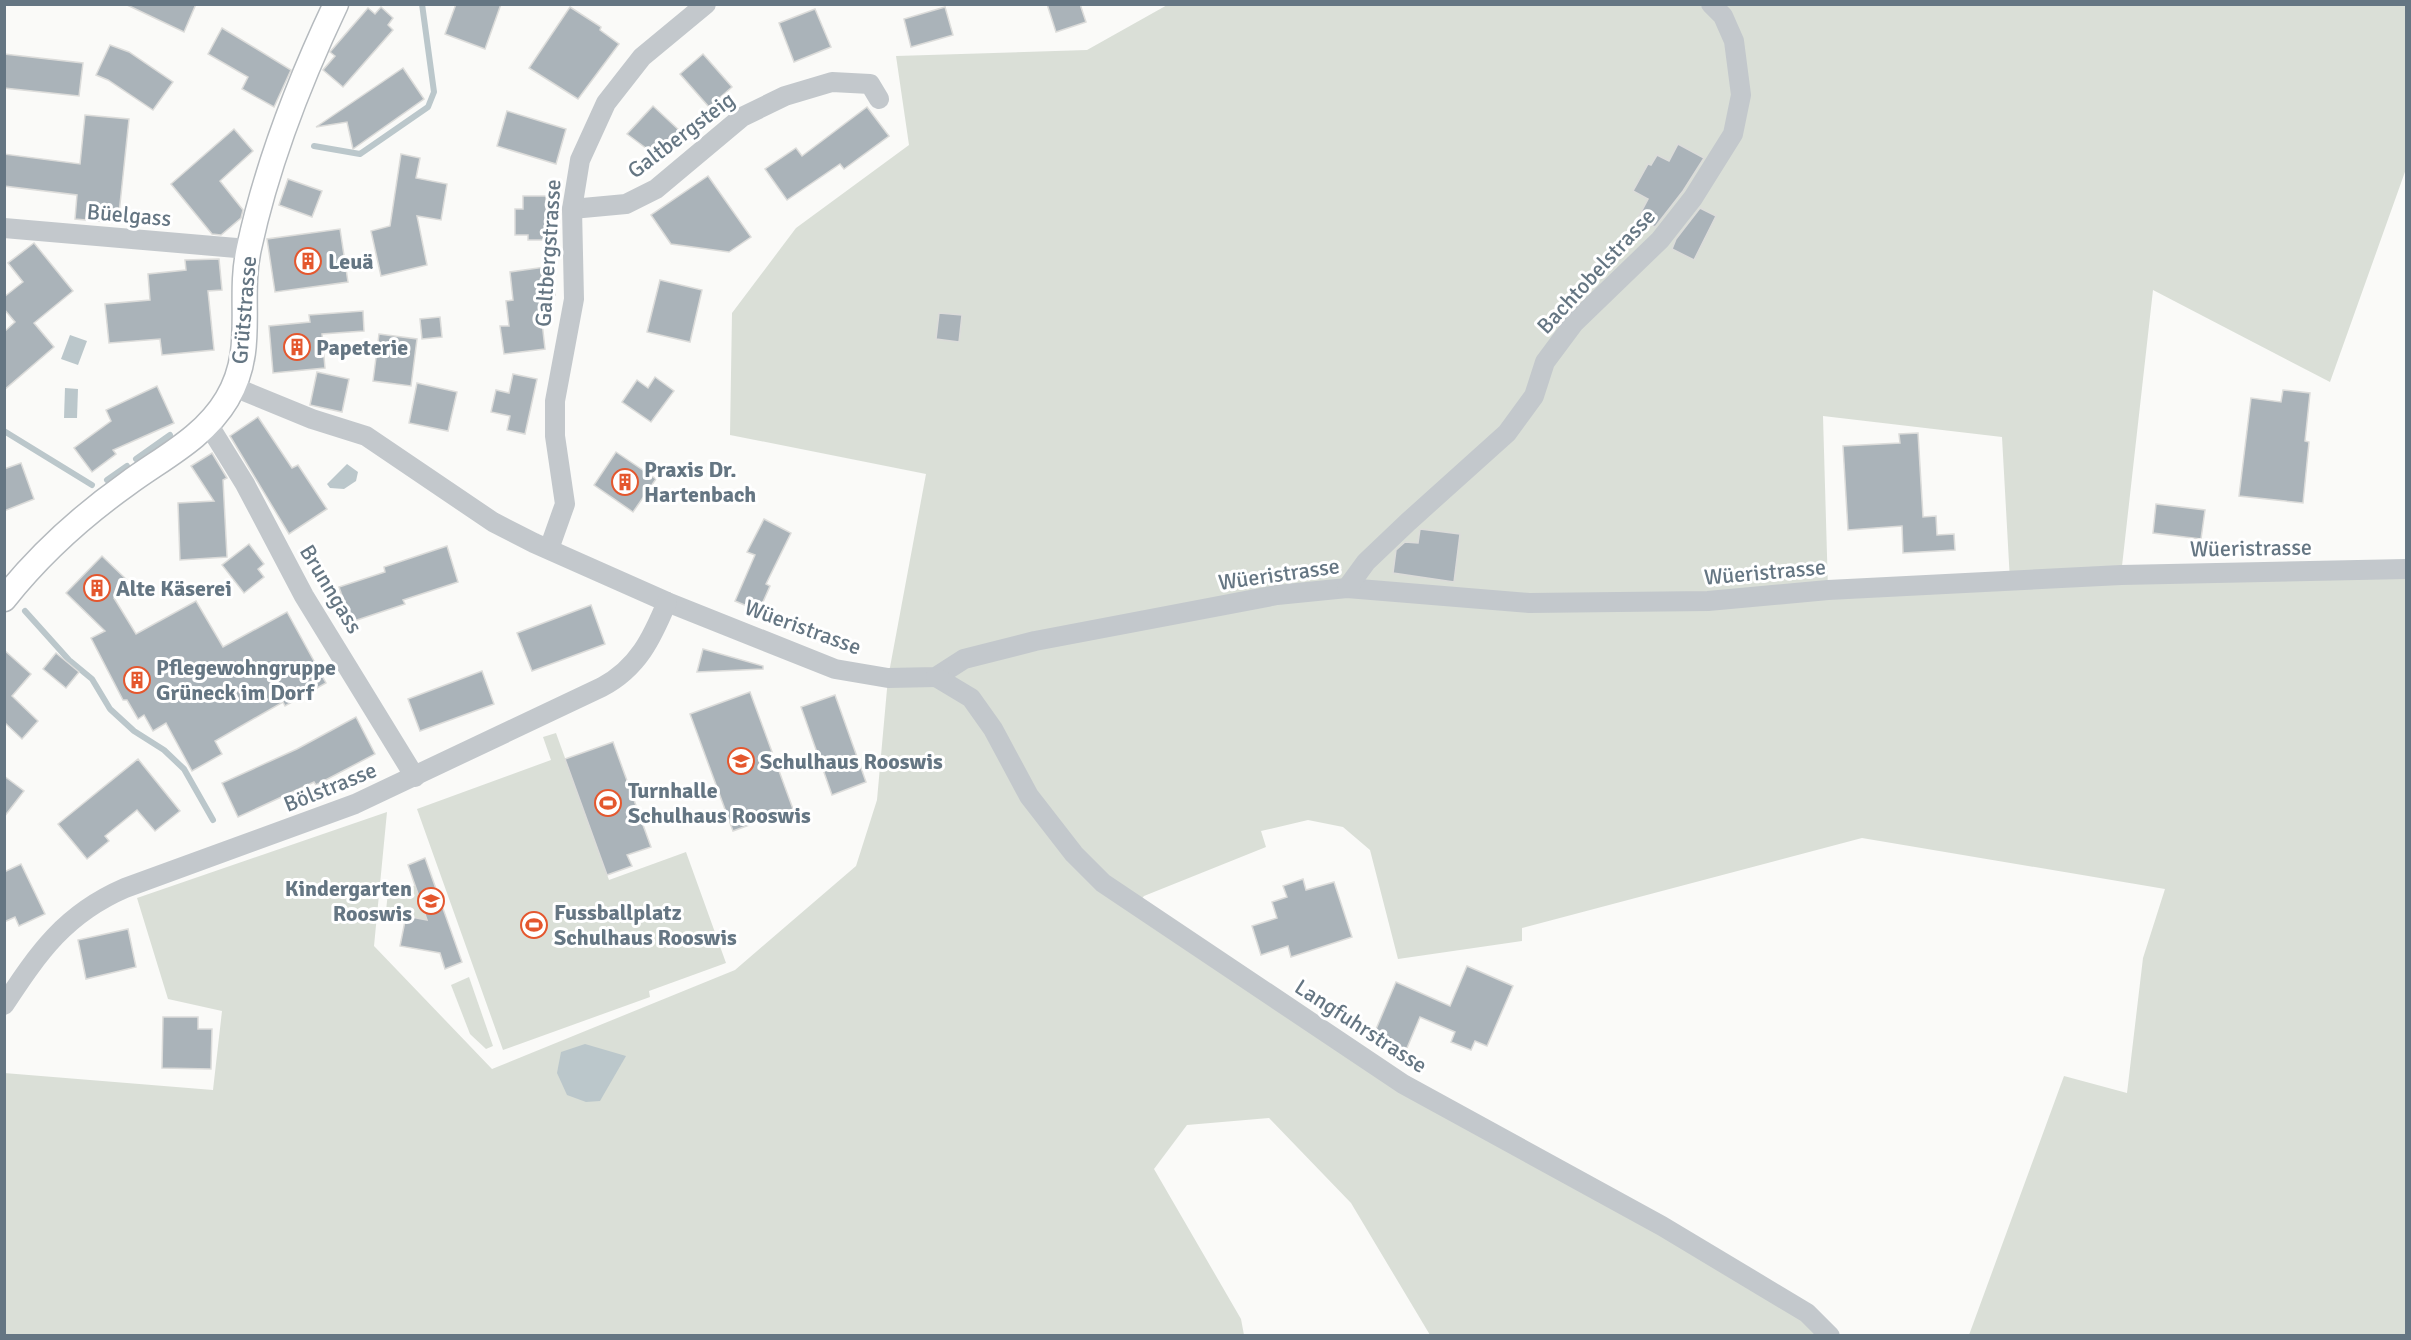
<svg xmlns="http://www.w3.org/2000/svg" width="2411" height="1340" viewBox="0 0 2411 1340" font-family="Signika,sans-serif">
  <rect width="100%" height="100%" fill="#fafaf8"/>
  <!-- green -->
  <g fill="#dadfd7" fill-rule="evenodd">
    <path d="M1169 4 2406 5V169L2330 382 2153 290 2121 575 2406 569V1335H1969L2064 1076 2127 1093 2143 958 2165 889 1862 838 1522 928V941L1398 959 1370 850 1343 827 1308 820 1261 831 1266 847 1144 896 1136 906 1403 1084 1830 1335H1430L1351 1203 1269 1118 1187 1125 1154 1169 1241 1319 1244 1335H5L4 1073 213 1090 222 1011 168 999 137 898 387 812 374 946 492 1069 735 970 856 866 877 800 888 678 926 474 730 435 732 313 796 228 909 145 896 56 1087 50ZM1823 416 2002 437 2010 581 1828 590Z"/>
    <polygon points="556,733 609,880 686,852 726,963 649,991 650,997 503,1050 417,809 551,760 543,737"/>
    <polygon points="389,883 415,886 427,920 406,916 404,923 385,920"/>
    <polygon points="469,977 493,1046 486,1049 470,1034 451,985"/>
  </g>
  <!-- water -->
  <g fill="#bbc7cb">
    <polygon points="70,335 87,341 78,365 61,359"/>
    <polygon points="65,388 78,389 77,418 64,418"/>
    <polygon points="347,464 358,472 356,481 344,489 330,488 327,484"/>
    <polygon points="585,1044 626,1056 600,1101 586,1102 567,1095 557,1073 561,1052"/>
  </g>
  <g fill="none" stroke-linecap="round" stroke-linejoin="round">
    <!-- stream -->
    <g stroke="#bbc7cb" stroke-width="6">
      <polyline points="314,146 360,154 428,107 434,92 422,4"/>
      <polyline points="4,431 92,485"/>
      <polyline points="136,459 170,435"/>
      <polyline points="107,480 127,466"/>
      <polyline points="25,611 69,660 92,679 110,709 134,731 164,750 184,769 213,820"/>
    </g>
  </g>
  <!-- building -->
  <g fill="#aab3b9" stroke="#dcdcda" stroke-width="1.5">
    <polygon points="125,4 196,4 184,32"/>
    <polygon points="456,4 501,4 485,49 445,34"/>
    <polygon points="1047,4 1080,4 1086,22 1056,32"/>
    <polygon points="381,7 393,18 388,25 393,30 343,87 323,70 335,56 330,52 368,8 375,14"/>
    <polygon points="570,7 601,27 600,30 619,44 578,99 529,68"/>
    <polygon points="945,7 953,35 911,47 904,19"/>
    <polygon points="815,9 831,47 794,62 779,23"/>
    <polygon points="222,28 291,70 274,107 242,89 248,77 208,54"/>
    <polygon points="110,45 129,52 173,82 153,110 108,80 96,75"/>
    <polygon points="4,54 83,63 79,96 4,88"/>
    <polygon points="703,54 732,87 709,107 680,74"/>
    <polygon points="403,68 424,99 353,149 347,122 316,127"/>
    <polygon points="653,106 681,132 658,157 627,134"/>
    <polygon points="867,107 889,136 844,169 840,164 787,200 765,169 796,148 802,156"/>
    <polygon points="507,111 566,129 556,164 497,146"/>
    <polygon points="85,115 129,119 118,223 75,219 77,195 4,186 4,154 80,164"/>
    <polygon points="234,129 253,151 220,181 243,210 241,218 221,235 212,234 171,184"/>
    <polygon points="1678,144 1704,158 1683,191 1655,227 1638,218 1648,199 1633,191 1648,164 1651,165 1657,155 1669,161"/>
    <polygon points="401,154 420,158 416,178 447,184 441,220 417,216 427,265 381,276 371,231 390,226"/>
    <polygon points="708,176 751,237 729,252 671,244 651,215"/>
    <polygon points="288,179 322,191 312,217 279,205"/>
    <polygon points="523,196 546,196 547,240 528,240 528,235 515,235 515,209 523,209"/>
    <polygon points="1700,208 1716,216 1694,260 1672,249 1676,239"/>
    <polygon points="340,229 348,282 275,292 267,239"/>
    <polygon points="34,243 73,291 34,323 54,347 4,390 4,332 15,322 4,309 4,297 23,282 8,263"/>
    <polygon points="219,259 222,290 208,291 214,350 162,355 160,339 109,343 105,304 150,300 148,274 186,270 185,260"/>
    <polygon points="552,266 555,295 544,296 547,321 542,322 545,349 504,354 500,326 509,326 506,301 513,300 510,272"/>
    <polygon points="660,280 702,290 690,342 647,332"/>
    <polygon points="363,311 364,331 322,334 325,368 273,373 269,326 310,322 309,315"/>
    <polygon points="939,313 962,315 959,342 936,339"/>
    <polygon points="440,317 442,337 422,339 420,319"/>
    <polygon points="379,334 417,339 411,386 373,381"/>
    <polygon points="317,372 349,379 342,412 310,405"/>
    <polygon points="513,374 537,379 525,434 507,430 510,416 491,412 496,390 509,393"/>
    <polygon points="655,377 674,391 651,422 622,402 637,380 648,388"/>
    <polygon points="417,383 457,392 448,431 409,423"/>
    <polygon points="157,386 174,423 113,450 116,454 92,472 74,448 111,421 106,410"/>
    <polygon points="2283,390 2310,393 2305,441 2309,442 2303,503 2239,496 2251,398 2281,402"/>
    <polygon points="258,417 292,468 298,465 327,509 289,534 230,436"/>
    <polygon points="1918,433 1923,517 1936,516 1937,535 1954,534 1955,550 1903,553 1902,526 1848,530 1843,446 1900,443 1899,434"/>
    <polygon points="616,452 656,479 633,512 594,485"/>
    <polygon points="212,453 227,478 223,480 227,557 180,560 178,503 214,501 191,466"/>
    <polygon points="21,463 34,499 4,511 4,469"/>
    <polygon points="2156,504 2205,510 2201,539 2153,533"/>
    <polygon points="764,519 791,533 766,584 770,586 759,611 735,601 755,555 747,552"/>
    <polygon points="1420,529 1460,534 1454,582 1393,573 1396,550 1405,542 1418,543"/>
    <polygon points="249,544 264,564 258,569 264,577 244,593 222,565"/>
    <polygon points="447,546 458,582 403,600 405,604 351,622 339,587 385,572 384,567"/>
    <polygon points="102,556 129,582 114,598 136,634 196,601 223,647 287,612 326,683 285,706 283,702 215,741 222,754 192,771 166,723 153,731 144,715 138,719 127,700 123,700 91,638 105,631 66,593"/>
    <polygon points="591,605 605,644 532,671 517,633"/>
    <polygon points="703,649 763,666 763,669 697,672"/>
    <polygon points="4,650 31,674 12,696 38,721 22,739 4,722"/>
    <polygon points="56,653 79,672 66,688 43,669"/>
    <polygon points="482,671 494,704 420,731 408,699"/>
    <polygon points="750,692 793,809 733,831 690,714"/>
    <polygon points="835,695 866,782 832,795 801,707"/>
    <polygon points="356,717 375,754 316,785 314,782 238,817 222,783 297,749"/>
    <polygon points="613,742 651,847 627,855 632,866 607,875 565,759"/>
    <polygon points="138,759 180,811 155,831 137,810 105,836 109,841 87,859 58,824"/>
    <polygon points="4,776 24,791 4,817"/>
    <polygon points="425,858 462,962 445,969 440,953 400,946 406,916 427,920 408,865"/>
    <polygon points="21,864 45,914 19,926 15,917 4,922 4,872"/>
    <polygon points="1303,879 1306,890 1334,882 1352,937 1291,957 1288,946 1261,955 1252,926 1277,918 1272,902 1287,897 1283,886"/>
    <polygon points="128,929 136,967 86,979 78,940"/>
    <polygon points="1467,966 1513,986 1487,1046 1475,1041 1471,1050 1451,1042 1455,1032 1420,1017 1404,1055 1371,1041 1396,982 1450,1006"/>
    <polygon points="163,1017 198,1017 198,1029 212,1029 211,1069 162,1068"/>
  </g>
  <g fill="none" stroke-linecap="round" stroke-linejoin="round">
    <defs>
      <path id="major" d="M4 599C39 555 82 516 127 484 162 458 204 438 227 399 257 349 237 301 249 248 267 164 299 82 336 4"/>
    </defs>
    <!-- major casing -->
    <use href="#major" stroke="#b5babe" stroke-width="27"/>
    <!-- minor -->
    <g stroke="#c3c8cc" stroke-width="20">
      <polyline points="572,209 626,204 656,189 742,117 785,96 832,82 870,84 879,99"/>
      <polyline points="4,228 248,249"/>
      <polyline points="234,387 312,419 366,436 493,522 534,543 667,602 835,669 888,678 936,677 964,659 1035,641 1277,595 1347,588 1529,603 1708,601 1828,590 2121,575 2406,569"/>
      <polyline points="208,424 245,484 304,596 415,777"/>
      <polyline points="549,549 565,504 555,436 555,401 574,299 572,209 580,160 606,103 642,57 706,4"/>
      <polyline points="1347,588 1366,562 1408,522 1507,433 1534,396 1545,362 1574,323 1660,240 1693,198 1733,134 1741,95 1734,41 1723,16 1711,4"/>
      <polyline points="936,677 971,698 993,729 1029,796 1074,854 1103,883 1403,1084 1662,1226 1807,1313 1830,1336"/>
      <path d="M4 1005C39 952 65 914 125 888L355 804 602 687C638 668 652 638 667 602"/>
    </g>
    <!-- major -->
    <use href="#major" stroke="#fff" stroke-width="24"/>
  </g>
  <!-- icons -->
  <defs>
    <symbol id="building-ring" viewBox="-11 -11 22 22"><circle r="9.5" fill="#fff" stroke="#e4572e" stroke-width="1.5"/><path d="M-4-6H4V6H1V3H-1V6H-4ZM-2.5-4.3h1.7v1.8h-1.7ZM.8-4.3h1.7v1.8H.8ZM-2.5-1h1.7V.8h-1.7ZM.8-1h1.7V.8H.8Z" fill="#e4572e"/></symbol>
    <symbol id="school-ring" viewBox="-11 -11 22 22"><circle r="9.5" fill="#fff" stroke="#e4572e" stroke-width="1.5"/><path d="M0-5L7-2L0 1L-7-2ZM-4 1L0 2.5L4 1V4Q0 6-4 4Z" fill="#e4572e"/></symbol>
    <symbol id="stadium-ring" viewBox="-11 -11 22 22"><circle r="9.5" fill="#fff" stroke="#e4572e" stroke-width="1.5"/><path d="M0-5a6.5 5 0 1 0 0 10a6.5 5 0 1 0 0-10ZM-3.5-1.8h7v3.6h-7Z" fill="#e4572e"/></symbol>
  </defs>
  <g fill-rule="evenodd">
    <use href="#building-ring" x="293" y="246" width="30" height="30"/>
    <use href="#building-ring" x="282" y="332" width="30" height="30"/>
    <use href="#building-ring" x="610" y="467" width="30" height="30"/>
    <use href="#building-ring" x="82" y="573" width="30" height="30"/>
    <use href="#building-ring" x="122" y="665" width="30" height="30"/>
    <use href="#school-ring" x="726" y="746" width="30" height="30"/>
    <use href="#stadium-ring" x="593" y="788" width="30" height="30"/>
    <use href="#school-ring" x="416" y="886" width="30" height="30"/>
    <use href="#stadium-ring" x="519" y="910" width="30" height="30"/>
  </g>
  <g text-anchor="middle" dominant-baseline="central" stroke-width="6" stroke-linejoin="round" paint-order="stroke">
    <!-- street labels -->
    <g font-size="22" fill="#657683" stroke="#fff">
      <text transform="translate(681 135) rotate(-37)">Galtbergsteig</text>
      <text transform="translate(129 215) rotate(5)">Büelgass</text>
      <text transform="translate(548 253) rotate(-86)">Galtbergstrasse</text>
      <text transform="translate(1596 271) rotate(-47)">Bachtobelstrasse</text>
      <text transform="translate(244 310) rotate(-85)">Grütstrasse</text>
      <text transform="translate(2251 548) rotate(-1)">Wüeristrasse</text>
      <text transform="translate(1765 572) rotate(-5)">Wüeristrasse</text>
      <text transform="translate(1279 574) rotate(-8)">Wüeristrasse</text>
      <text transform="translate(331 589) rotate(59)">Brunngass</text>
      <text transform="translate(803 627) rotate(20)">Wüeristrasse</text>
      <text transform="translate(330 787) rotate(-22)">Bölstrasse</text>
      <text transform="translate(1361 1026) rotate(33)">Langfuhrstrasse</text>
    </g>
    <!-- poi labels -->
    <g font-size="22" font-weight="bold" fill="#657683" stroke="#fff" text-anchor="start">
      <text x="328" y="261">Leuä</text>
      <text x="316" y="347">Papeterie</text>
      <text x="644" y="469">Praxis Dr.<tspan x="644" dy="25">Hartenbach</tspan></text>
      <text x="116" y="588">Alte Käserei</text>
      <text x="156" y="667">Pflegewohngruppe<tspan x="156" dy="25">Grüneck im Dorf</tspan></text>
      <text x="760" y="761">Schulhaus Rooswis</text>
      <text x="628" y="790">Turnhalle<tspan x="628" dy="25">Schulhaus Rooswis</tspan></text>
      <text x="412" y="888" text-anchor="end">Kindergarten<tspan x="412" dy="25">Rooswis</tspan></text>
      <text x="554" y="912">Fussballplatz<tspan x="554" dy="25">Schulhaus Rooswis</tspan></text>
    </g>
  </g>
  <!-- border -->
  <rect width="2411" height="1340" fill="none" stroke="#657683" stroke-width="12"/>
</svg>
